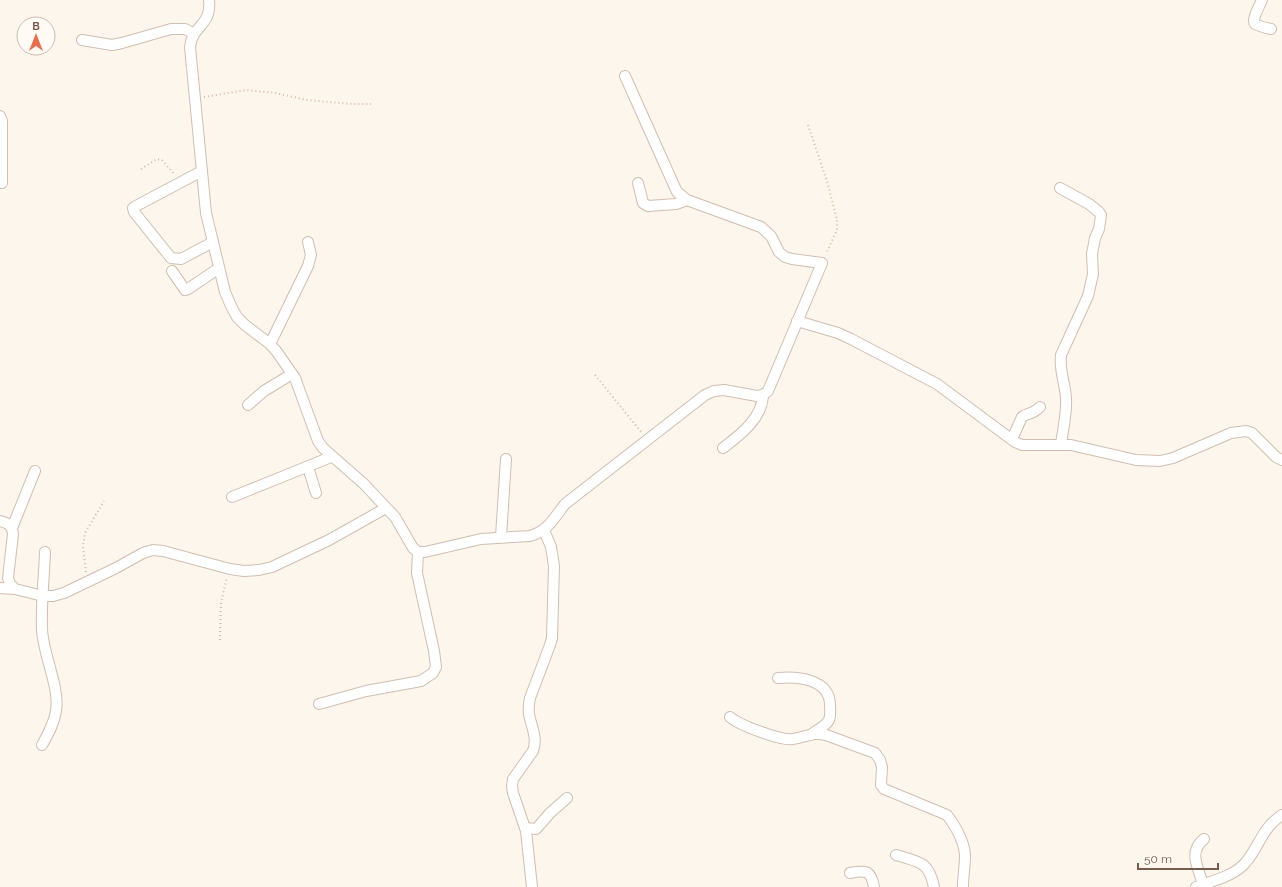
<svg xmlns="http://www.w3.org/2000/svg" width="1282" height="887" viewBox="0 0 1282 887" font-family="Raleway,sans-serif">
  <rect width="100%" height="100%" fill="#fdf6ec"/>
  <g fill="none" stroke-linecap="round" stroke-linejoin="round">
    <defs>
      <g id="minor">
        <path d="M209 0C212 26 192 25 190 47L206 213 225 292 231 306 237 317 245 325 270 344 277 352 295 378 318 441 323 448 364 484 395 517 413 548 418 552H425L481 539 530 536C548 531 554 518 565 504L705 395 714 391 724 390 757 396 763 395 768 391 822 263 792 259 785 257 779 252 771 236 761 227 687 200 677 192 625 76"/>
        <path d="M1262 0C1260 5 1251 20 1255 24 1259 26 1266 28 1271 29"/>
        <polyline points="82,40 112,45 122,43 171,29 185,29 193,33"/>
        <polyline points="0,116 2,121 2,183"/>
        <polyline points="202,171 136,206 133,208 134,212 171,258 181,259 213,242"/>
        <polyline points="638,183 643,203 648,206 676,204 687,200"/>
        <path d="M1060 188 1089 204 1099 212 1101 215 1099 229 1095 238 1092 254 1093 274 1088 296 1061 355C1059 371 1065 382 1066 398 1067 413 1063 429 1061 444"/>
        <polyline points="172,271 185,290 188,289 219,268"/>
        <polyline points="797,321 838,333 851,339 937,384 1015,442 1022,445 1071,445 1136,460 1160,461 1173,458 1231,433 1246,431 1252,433 1276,457 1282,460"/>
        <polyline points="270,344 308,266 311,255 308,242"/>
        <polyline points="248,405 264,391 292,374"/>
        <path d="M1012 439 1022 417C1029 412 1032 415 1040 407"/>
        <path d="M723 448C740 435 762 419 763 395"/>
        <polyline points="308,467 316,493"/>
        <polyline points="232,497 331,457"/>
        <path d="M0 521C8 523 12 525 13 534L8 578 10 584 15 589 43 596H53L64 593 116 568 143 553 153 550 163 551 230 569 244 571 259 570 272 567 329 540 386 508"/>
        <polyline points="12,528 35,471"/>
        <polyline points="501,537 506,459"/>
        <polyline points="0,588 15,589"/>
        <path d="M778 678C797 676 829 679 830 704 830 709 831 715 829 720 826 726 817 730 812 734"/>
        <polyline points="319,704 366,691 421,681 433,673 436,667 434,651 417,573 418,552"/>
        <path d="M730 717C739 725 781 741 793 739 807 737 811 732 826 735L875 753 880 760 882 767 881 785 884 789 947 815C956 827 964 840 965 855 965 866 963 876 963 887"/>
        <path d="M42 745C48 734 54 724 56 711 60 687 43 655 42 629 41 604 44 578 45 552"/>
        <polyline points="526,828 536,829 550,813 567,798"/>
        <path d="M896 855C919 862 929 861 934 887"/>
        <path d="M850 873C866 870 871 870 874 887"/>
        <path d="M1203 884C1198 867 1188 852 1204 839"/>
        <path d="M532 887 526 831 513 793 512 786 513 779 533 751C538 738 531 726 529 714 528 708 529 703 530 698L550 645 552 638 554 566 551 547 544 530"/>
        <path d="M1196 887C1212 881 1235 876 1246 862 1260 845 1262 828 1282 815"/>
      </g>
    </defs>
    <!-- minor casing -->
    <use href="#minor" stroke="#d1beb0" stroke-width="12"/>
    <!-- path -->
    <g stroke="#d9b8a5" stroke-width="2" stroke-dasharray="1 3" stroke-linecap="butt">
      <polyline points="204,97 246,90 275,93 307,100 352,104 371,104"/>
      <polyline points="808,125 827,181 837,220 837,230 826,254"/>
      <polyline points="141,169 157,159 162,160 175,175"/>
      <polyline points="595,375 642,433"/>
      <polyline points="86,572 83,546 85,533 104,501"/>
      <polyline points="220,640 221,603 227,577"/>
    </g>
    <!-- minor -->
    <use href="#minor" stroke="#fff" stroke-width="10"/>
  </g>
  <!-- north arrow -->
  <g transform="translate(36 36)"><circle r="19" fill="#fffaf3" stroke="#cabbb1"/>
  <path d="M0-3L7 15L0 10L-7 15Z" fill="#e76f51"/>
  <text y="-6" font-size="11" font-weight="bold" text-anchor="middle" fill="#7a5c4d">B</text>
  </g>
  <!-- scale -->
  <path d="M1138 863v6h80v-6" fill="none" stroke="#7a5c4d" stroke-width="2"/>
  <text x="1144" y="863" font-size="12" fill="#7a5c4d" stroke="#fffaf3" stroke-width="3" paint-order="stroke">50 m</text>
</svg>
